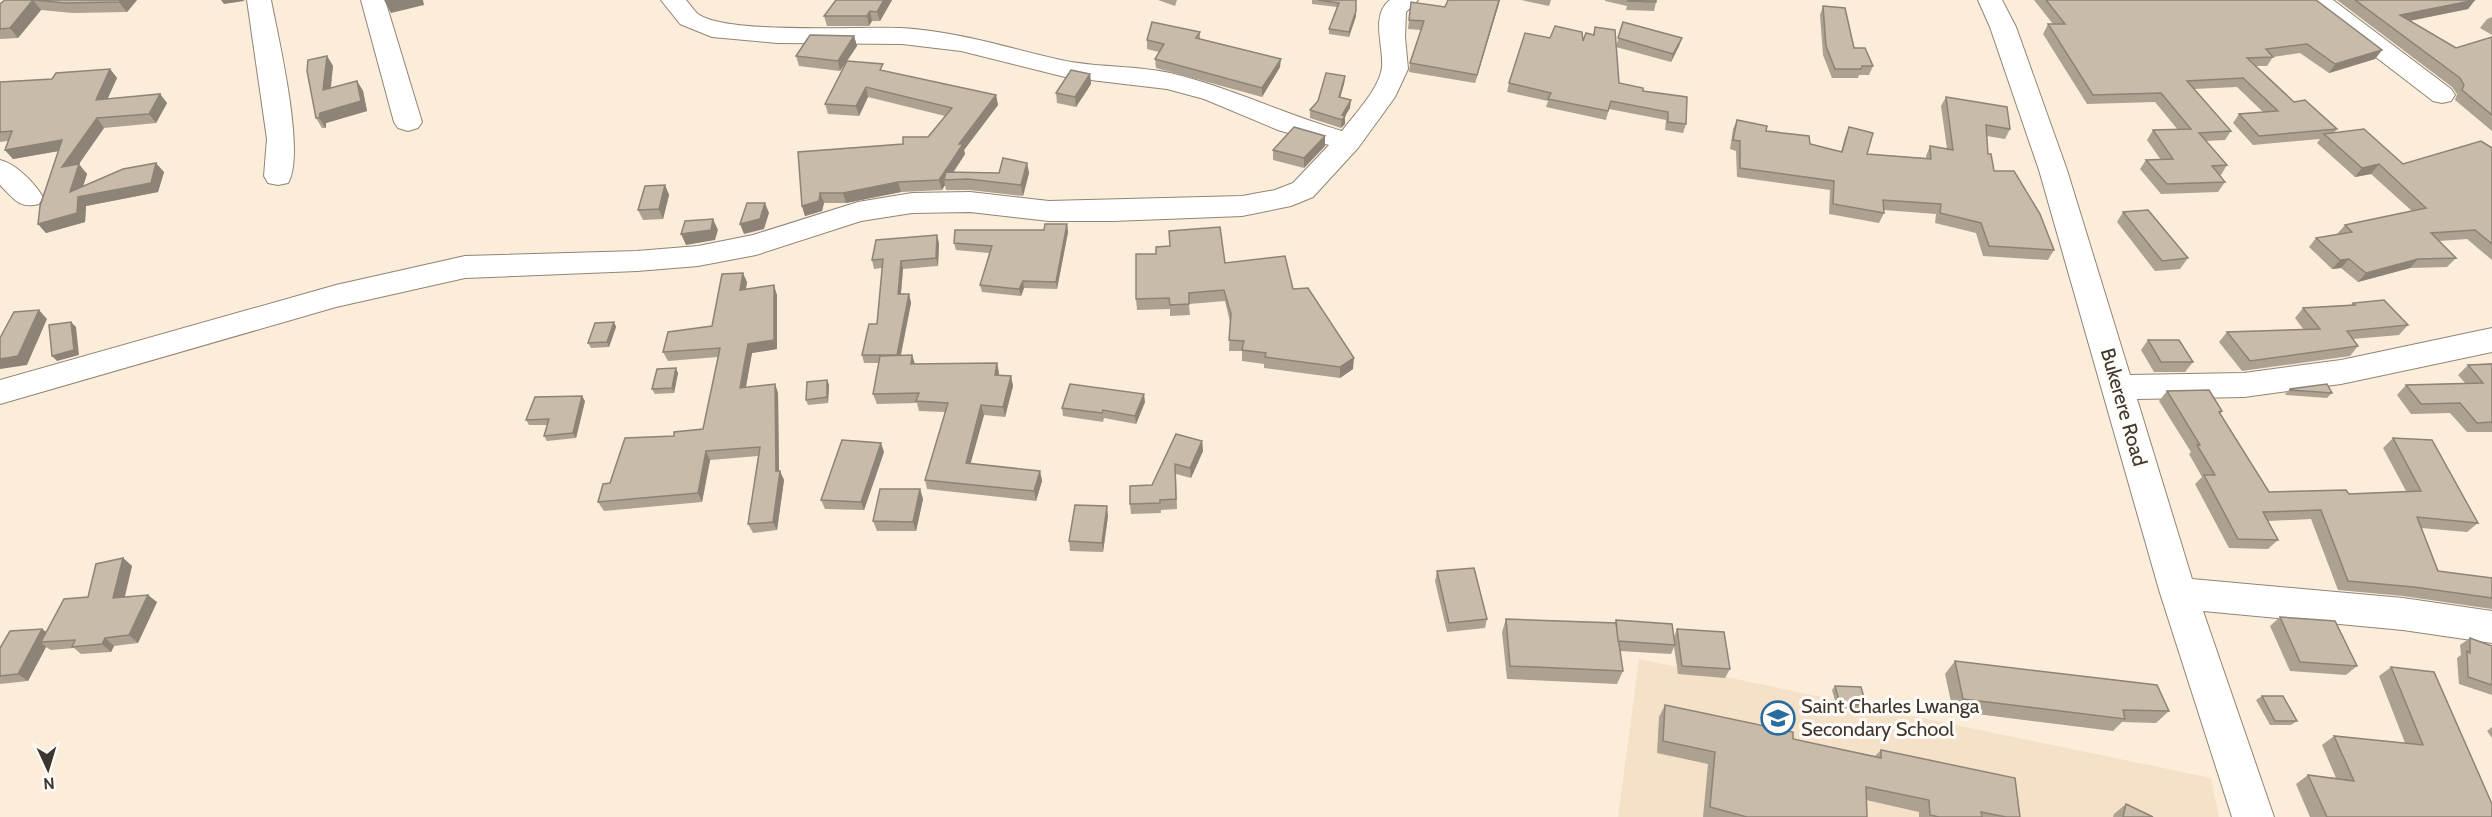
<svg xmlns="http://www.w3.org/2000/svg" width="2492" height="817" viewBox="0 0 2492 817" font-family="Cabin,sans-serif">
  <rect width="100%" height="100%" fill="#fbedda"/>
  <!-- built -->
  <polygon fill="#f4e1c8" points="1639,659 2211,778 2219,817 1618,817"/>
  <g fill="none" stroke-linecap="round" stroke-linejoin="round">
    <defs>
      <g id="minor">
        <path d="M247 0H271C278 37 306 154 288 183L278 185 268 183 264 176 267 139Z"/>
        <polygon points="361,0 385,0 422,122 418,128 408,131 398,128 394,122"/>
        <path d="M661 0H686C690 4 694 11 698 14 728 35 859 26 901 28 956 31 1008 48 1061 60 1096 68 1134 65 1170 73 1229 87 1284 114 1342 131 1354 115 1380 88 1382 67 1384 47 1370 15 1390 0H1418L1406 12 1405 37 1408 69 1395 97 1358 148 1313 197 1291 206 1242 216 1113 221H1049L970 212 912 213 861 221 756 255 698 266 637 271 465 278 336 307 0 404V380L336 285 465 256 637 251 698 246 753 235 858 202 912 193 970 192 1049 201 1242 196 1275 190 1293 183 1329 145 1278 130 1204 99 1167 89 1065 77 961 51 902 44 777 43 712 37 680 24Z"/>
        <polygon points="1978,0 2002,0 2016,27 2067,170 2130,375 2244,373 2341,360 2492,328 2492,352 2341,384 2244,397 2137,399 2192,579 2403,598 2492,611 2492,643 2403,630 2203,611 2274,817 2232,817 2160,593 2039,170 1990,27"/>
        <polygon points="2305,0 2333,0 2451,89 2455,95 2451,101 2442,103 2433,101 2308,5"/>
        <path d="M0 160C16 164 34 182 43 197L39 204C19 209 14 199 0 185Z"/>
      </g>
    </defs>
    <!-- minor casing -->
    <use href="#minor" stroke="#918473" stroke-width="2"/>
    <!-- minor -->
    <use href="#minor" fill="#fff" fill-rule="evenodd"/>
  </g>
  <!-- wall -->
  <g fill="#ada191">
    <polygon points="5,0 137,0 127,12 73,13 41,10 18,38 0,39 0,4"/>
    <polygon points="836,0 892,0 880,21 872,21 869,26 827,26 824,16"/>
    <polygon points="1158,0 1177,0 1175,6"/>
    <polygon points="1312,0 1356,0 1356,16 1349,37 1329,34 1329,29 1337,7 1312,4"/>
    <polygon points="1448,0 1500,0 1475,83 1409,72 1410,63 1421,30 1408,29 1411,2 1445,7"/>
    <polygon points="1521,0 1551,0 1549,6"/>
    <polygon points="1605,0 1656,0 1656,2 1654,11 1626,10 1627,6 1605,1"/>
    <polygon points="2034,0 2316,0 2382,50 2375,59 2329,73 2300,53 2273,57 2267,66 2256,66 2294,102 2337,129 2334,133 2403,164 2492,148 2492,260 2467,239 2439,241 2456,258 2447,267 2410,268 2358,282 2341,268 2332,269 2309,247 2316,238 2337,234 2345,225 2412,211 2371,174 2355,177 2317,143 2320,139 2253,145 2233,123 2239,114 2263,112 2237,87 2194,89 2231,131 2225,140 2206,141 2227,165 2221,175 2219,175 2225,182 2218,192 2161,194 2140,169 2146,160 2161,160 2147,140 2153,130 2178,130 2155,102 2087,104 2043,34 2048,24 2053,24"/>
    <polygon points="2337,0 2475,0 2468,9 2410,21 2456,48 2492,37 2492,131 2455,100 2457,94 2452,87"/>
    <polygon points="1823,6 1854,48 1873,66 1869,75 1859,75 1858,78 1832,78 1823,55 1820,15"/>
    <polygon points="2492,17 2492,35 2480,28 2487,19"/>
    <polygon points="1623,22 1682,38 1679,46 1671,62 1616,47"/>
    <polygon points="1595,27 1619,83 1643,91 1686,124 1683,133 1665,130 1666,120 1609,109 1606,120 1546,107 1548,101 1507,92 1509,83 1550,38 1583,41 1593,35"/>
    <polygon points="1200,32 1200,39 1280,67 1262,97 1156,68 1155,59 1159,52 1147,49 1147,40"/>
    <polygon points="854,36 857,46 847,61 884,71 996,95 998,105 964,150 965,154 953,173 999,173 1027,163 1029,173 1023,196 970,190 946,190 945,185 942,190 901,192 846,203 824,203 822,211 805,216 802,206 798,152 903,144 928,137 945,116 868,97 859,116 828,114 825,104 846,62 840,71 799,66 796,56"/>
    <polygon points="327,56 333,66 331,88 357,81 363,91 367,111 326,123 326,128 322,128 316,118"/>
    <polygon points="110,69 117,78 107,99 160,94 167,103 156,123 104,128 78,164 87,174 83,186 164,172 158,192 86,206 85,222 46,233 38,224 59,151 13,159 5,150 8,141 0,142 0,82 52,79"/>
    <polygon points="1090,74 1091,84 1076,107 1057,103 1056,93"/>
    <polygon points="1345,76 1344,84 1340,97 1350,108 1345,116 1345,124 1341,128 1310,118 1310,110"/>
    <polygon points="1946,97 2010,129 2005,139 1987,136 1988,154 1994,171 2054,250 2048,260 1983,256 1976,233 1935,223 1936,214 1884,210 1884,213 1879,223 1829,214 1830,190 1737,177 1736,151 1730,149 1733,129 1737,120 1766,131 1841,152 1845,137 1849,127 1867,154 1926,158 1926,156 1930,146 1947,149 1941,106"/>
    <polygon points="1325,146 1304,168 1273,160 1273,150"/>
    <polygon points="665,185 669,195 663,219 643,220 638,210"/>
    <polygon points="2123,212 2188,258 2180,269 2155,271 2117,222"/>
    <polygon points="1067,224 1068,232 1057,289 1024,288 1021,296 982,292 980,285 989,253 956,250 954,243 1044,230"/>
    <polygon points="939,243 938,266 903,269 901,294 909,294 911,303 901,355 912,355 915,364 997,363 999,375 1011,376 1013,386 1005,417 984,415 970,464 1040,471 1042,481 1036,501 927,489 925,480 945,412 919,411 917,403 877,404 873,394 879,363 864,363 862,355 877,324 882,268 874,269 872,260"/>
    <polygon points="1225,263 1293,289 1353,369 1340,378 1264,368 1264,364 1242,361 1242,351 1229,351 1230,322 1225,301 1189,304 1190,315 1170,316 1170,309 1137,310 1136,299"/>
    <polygon points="747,282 746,289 777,295 777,349 752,353 746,387 775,384 778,393 779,471 784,480 777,530 753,533 748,524 758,456 710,460 702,502 604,511 598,502 610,483 674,436 703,429 718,357 668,361 663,352 712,326"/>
    <polygon points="2353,303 2408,325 2399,335 2353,339 2358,346 2350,356 2242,371 2219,342 2227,332 2304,330 2295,318 2303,308 2351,305"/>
    <polygon points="614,322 616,327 609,347 591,348 588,343"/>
    <polygon points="2148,340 2193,362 2185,372 2154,372 2141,350"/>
    <polygon points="2492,363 2492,432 2467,432 2450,413 2411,414 2397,395 2406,385 2465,383 2458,375 2468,365"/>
    <polygon points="678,373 674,393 655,394 652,389"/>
    <polygon points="827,380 829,385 828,403 808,405 806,400"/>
    <polygon points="2290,389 2332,393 2327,398 2286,395 2285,394"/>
    <polygon points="2167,391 2222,411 2220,414 2269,492 2349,494 2406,491 2383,448 2393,438 2478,523 2467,532 2421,528 2438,571 2492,578 2492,609 2403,596 2338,590 2311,519 2268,521 2278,540 2268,549 2229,548 2195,484 2202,477 2189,454 2191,452 2159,401"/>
    <polygon points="585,401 576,438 547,441 544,436 547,425 529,425 526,420"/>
    <polygon points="1145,402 1136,424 1104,418 1103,422 1063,416 1062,408"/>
    <polygon points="1202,441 1203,451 1191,478 1176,474 1177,509 1161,510 1161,513 1131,514 1130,504"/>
    <polygon points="884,452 864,510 825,509 821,500"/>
    <polygon points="920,489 923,499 916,531 877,531 873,521"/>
    <polygon points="1108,516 1103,552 1070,551 1069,541"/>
    <polygon points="123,558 132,566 125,597 157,602 138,643 114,646 111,652 81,654 74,648 51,650 46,647 28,681 0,684 0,648 42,629 46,632 88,597"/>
    <polygon points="1437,571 1487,619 1485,628 1447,632 1435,581"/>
    <polygon points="2280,617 2357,666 2346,675 2290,671 2270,626"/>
    <polygon points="1506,619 1615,623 1616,620 1674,637 1677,629 1730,669 1725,678 1678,674 1674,647 1671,654 1620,651 1623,671 1617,684 1507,679 1502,632"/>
    <polygon points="2470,638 2492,646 2492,695 2459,684 2457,658 2461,655 2460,645"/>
    <polygon points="1955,661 2169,711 2156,723 2122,722 2113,731 1953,711 1945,674"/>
    <polygon points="2391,667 2492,817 2310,817 2296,784 2308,775 2336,778 2322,745 2334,736 2405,743 2379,676"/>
    <polygon points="1835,686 1866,705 1863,709 1837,708 1832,690"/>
    <polygon points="2262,696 2297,721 2291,725 2270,725 2256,700"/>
    <polygon points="1665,705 1793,739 1875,756 1881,750 2020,817 1919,817 1919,812 1866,800 1867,817 1703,817 1708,764 1657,753 1659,717"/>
    <polygon points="2492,727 2492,738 2487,731"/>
    <polygon points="2126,804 2153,817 2113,817 2114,814"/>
  </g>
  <!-- shaded-wall -->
  <g fill="#8d8376">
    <polygon points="33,0 41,10 18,38 10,28"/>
    <polygon points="121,0 137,0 127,12 119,2"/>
    <polygon points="221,0 244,0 244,1 224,4"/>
    <polygon points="384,0 423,0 424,5 391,13"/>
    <polygon points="884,0 892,0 880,21 877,12"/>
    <polygon points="1499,0 1500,0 1475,83 1477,75"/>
    <polygon points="2475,0 2468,9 2393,24 2400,15"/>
    <polygon points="870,11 872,21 869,26 867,16"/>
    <polygon points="1356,11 1356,16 1349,37 1349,32"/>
    <polygon points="854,36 857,46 840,71 838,61"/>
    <polygon points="1682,38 1679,46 1671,62 1673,54"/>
    <polygon points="2382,50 2375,59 2329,73 2335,64"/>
    <polygon points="327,56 333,66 329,100 323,90"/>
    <polygon points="1281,59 1280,67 1262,97 1262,88"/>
    <polygon points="110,69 117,78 103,109 96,100"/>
    <polygon points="1090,74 1091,84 1076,107 1075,97"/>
    <polygon points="1345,76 1344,84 1338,105 1339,97"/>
    <polygon points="357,81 363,91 367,111 326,123 326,128 319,118 320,113"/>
    <polygon points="866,87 868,97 859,116 856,106"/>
    <polygon points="160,94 167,103 156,123 149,114"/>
    <polygon points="996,95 998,105 964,150 965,154 948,180 944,180 945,185 942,190 939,180 959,144"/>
    <polygon points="1351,100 1350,108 1345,116 1345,124 1341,128 1342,115"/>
    <polygon points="97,118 104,128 70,177 62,167"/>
    <polygon points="1325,136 1325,146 1304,168 1304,158"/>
    <polygon points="62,140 70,149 13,159 5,150"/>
    <polygon points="156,163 164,172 158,192 86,206 85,222 46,233 38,224 70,192 79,164 87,174 80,196"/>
    <polygon points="1027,163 1029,173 1023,196 1021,185"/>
    <polygon points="2379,164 2371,174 2355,177 2362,168"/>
    <polygon points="898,182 901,192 846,203 843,193"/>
    <polygon points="665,185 669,195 663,219 659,209"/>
    <polygon points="820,193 824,203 822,211 805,216 802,206"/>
    <polygon points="765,203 769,213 764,229 744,234 740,224"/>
    <polygon points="713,219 718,230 715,240 686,245 681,234"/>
    <polygon points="1067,224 1068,232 1057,289 1056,282"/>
    <polygon points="937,235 939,243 938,266 936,258"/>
    <polygon points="2349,259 2341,268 2332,269 2340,260"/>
    <polygon points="2418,259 2410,268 2358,282 2366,273"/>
    <polygon points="901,261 903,269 900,303 898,294"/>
    <polygon points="743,273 747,282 744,300 740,290"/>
    <polygon points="1023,281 1024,288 1021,296 1019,289"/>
    <polygon points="774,285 777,295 777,349 752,353 744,397 740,388 748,344"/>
    <polygon points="909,294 911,303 899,363 897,355"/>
    <polygon points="39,310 47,319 27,365 0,369 0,359"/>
    <polygon points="71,322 76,327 79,355 57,361 52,356"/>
    <polygon points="614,322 616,327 609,347 607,342"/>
    <polygon points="912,355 915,365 911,364"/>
    <polygon points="1354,358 1353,369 1340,378 1340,367"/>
    <polygon points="997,363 999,373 997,385 995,375"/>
    <polygon points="676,368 678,373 674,393 672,388"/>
    <polygon points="1011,376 1013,386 1005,417 1003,407"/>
    <polygon points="827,380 829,385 828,403 827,397"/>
    <polygon points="775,384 778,393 779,474 780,471 784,480 777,530 773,522 776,471"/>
    <polygon points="1144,394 1145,402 1136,424 1135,416"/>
    <polygon points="582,396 585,401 576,438 573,433"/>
    <polygon points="981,405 984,415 968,473 966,463"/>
    <polygon points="1202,441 1203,451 1191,478 1190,468"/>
    <polygon points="881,443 884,452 864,510 861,502"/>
    <polygon points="706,451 710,460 702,502 698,493"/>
    <polygon points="1040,471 1042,481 1036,501 1034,491"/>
    <polygon points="920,489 923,499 916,531 913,522"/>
    <polygon points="1107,506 1108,516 1103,552 1102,543"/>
    <polygon points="123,558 132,566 122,606 113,598"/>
    <polygon points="148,595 157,602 138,643 129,635"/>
    <polygon points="42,629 52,636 41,642 46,647 28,681 18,674"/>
    <polygon points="105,638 114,646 111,652 102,644"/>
  </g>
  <!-- building -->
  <g fill="#c9bba9" stroke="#8d8376" stroke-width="1.5">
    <polygon points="5,0 33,0 10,28 0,29 0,4"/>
    <polygon points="34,0 121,0 119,2 65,3"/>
    <polygon points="836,0 884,0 877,12 870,11 867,16 824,16"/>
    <polygon points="1318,0 1356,0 1356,11 1349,32 1329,29 1339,3"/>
    <polygon points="1448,0 1499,0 1477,75 1410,63 1424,21 1409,20 1411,2 1445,7"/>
    <polygon points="1629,0 1656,0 1656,2 1628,1"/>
    <polygon points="2046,0 2316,0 2382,50 2335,64 2307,44 2266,49 2273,57 2247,58 2294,102 2305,100 2337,129 2259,136 2239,114 2278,111 2243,78 2187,81 2231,131 2199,133 2227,165 2212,166 2225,182 2167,184 2146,160 2173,159 2153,130 2191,129 2161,93 2093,95 2048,24 2065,24"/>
    <polygon points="2355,0 2475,0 2400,15 2456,48 2492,37 2492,115 2462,90 2464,85 2460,78"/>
    <polygon points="1823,6 1845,8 1854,48 1865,48 1873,66 1862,66 1861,69 1835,69 1826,46"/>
    <polygon points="1152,22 1200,32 1196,38 1281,59 1262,88 1155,59 1164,44 1147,40"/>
    <polygon points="1623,22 1682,38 1673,54 1618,38"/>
    <polygon points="1555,26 1582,32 1583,41 1586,33 1594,35 1595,27 1615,30 1619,83 1643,88 1643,91 1687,97 1686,124 1668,122 1668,112 1611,101 1608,111 1548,99 1551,93 1509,83 1525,33 1550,38"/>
    <polygon points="810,35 854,36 838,61 796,56"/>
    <polygon points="327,56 323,90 357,81 361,101 320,113 319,118 316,118 307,71 308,60"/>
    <polygon points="847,61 883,64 880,70 996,95 959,144 963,144 939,180 898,182 843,193 820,193 819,201 802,206 798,152 903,144 903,137 928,137 952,108 866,87 856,106 825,104"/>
    <polygon points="110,69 96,100 160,94 149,114 97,118 62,167 79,164 70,192 123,169 156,163 151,183 78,197 77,213 38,224 40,206 62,140 5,150 12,131 0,132 0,82 52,79 56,73"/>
    <polygon points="1071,70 1090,74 1075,97 1056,93"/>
    <polygon points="1326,73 1345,76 1339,97 1351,100 1342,115 1345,116 1342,120 1310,110 1318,101"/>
    <polygon points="1946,97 2007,107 2010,129 1986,125 1988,154 1991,154 1994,171 2014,171 2040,214 2054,250 1989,246 1981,223 1940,213 1941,204 1883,200 1884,213 1833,204 1834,181 1740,168 1740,141 1733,140 1737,120 1767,126 1766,131 1809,136 1810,144 1842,152 1849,127 1873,133 1867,154 1931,159 1930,146 1953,150"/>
    <polygon points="1294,127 1325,136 1304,158 1273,150"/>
    <polygon points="2364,129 2403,164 2481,141 2492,148 2492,244 2475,230 2431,233 2456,258 2418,259 2366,273 2349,259 2340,260 2316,238 2352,232 2345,225 2426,208 2379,164 2362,168 2324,134"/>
    <polygon points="1003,158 1027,163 1021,185 968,179 944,180 946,172 999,173"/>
    <polygon points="665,185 659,209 638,210 645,186"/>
    <polygon points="747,203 765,203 760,219 740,224"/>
    <polygon points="2148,210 2188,258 2162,261 2123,212"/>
    <polygon points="713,219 711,230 681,234 685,221"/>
    <polygon points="1045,224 1067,224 1056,282 1023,281 1019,289 980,285 992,246 954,243 955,230 1044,230"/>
    <polygon points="1220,227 1225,263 1285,256 1293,289 1308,288 1354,358 1340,367 1265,357 1266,353 1242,350 1244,341 1229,340 1231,314 1224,290 1189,293 1189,304 1170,305 1169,298 1136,299 1136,254 1156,254 1156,247 1170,246 1169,231"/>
    <polygon points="937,235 936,258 901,261 898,294 909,294 897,355 862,355 869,324 877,324 883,259 872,260 876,240"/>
    <polygon points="743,273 740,290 774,285 774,340 748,344 740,388 775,384 776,471 780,471 773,522 748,524 760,447 706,451 698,493 598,502 603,484 610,483 625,438 674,436 674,432 703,429 720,348 663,352 668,332 712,326 722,274"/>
    <polygon points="2384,300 2408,325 2347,331 2358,346 2250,361 2227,332 2320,329 2303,308 2355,305 2353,303"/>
    <polygon points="39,310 18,356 0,359 0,338 14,312"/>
    <polygon points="71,322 74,350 52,356 49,325"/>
    <polygon points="614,322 607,342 588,343 595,323"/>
    <polygon points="2148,340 2179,340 2193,362 2161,362"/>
    <polygon points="912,355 911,364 997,363 995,375 1011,376 1003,407 981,405 966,463 1040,471 1034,491 925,480 948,403 916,401 919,393 873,394 880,356"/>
    <polygon points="2492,364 2492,422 2477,423 2460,403 2421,404 2406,385 2483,383 2468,365"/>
    <polygon points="676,368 672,388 652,389 657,369"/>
    <polygon points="827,380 827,397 806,400 807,382"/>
    <polygon points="1070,384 1144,394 1135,416 1103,410 1102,413 1062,408"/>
    <polygon points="2327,384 2332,393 2290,390 2290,389"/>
    <polygon points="2209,390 2222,411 2219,412 2269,492 2346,490 2349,494 2421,491 2393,438 2432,440 2478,523 2417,517 2438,571 2492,578 2492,598 2414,587 2348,581 2321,510 2263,512 2278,540 2238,539 2204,475 2215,475 2197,445 2200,445 2167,391"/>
    <polygon points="582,396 573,433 544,436 549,419 526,420 535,397"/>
    <polygon points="1176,434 1202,441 1190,468 1175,464 1176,499 1160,500 1160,503 1130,504 1130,486 1152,485"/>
    <polygon points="842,440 881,443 861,502 821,500"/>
    <polygon points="880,489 920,489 913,522 873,521"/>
    <polygon points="1075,505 1107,506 1102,543 1069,541"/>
    <polygon points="123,558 113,598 148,595 129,635 105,638 102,644 72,647 75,640 41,642 64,599 88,597 96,564"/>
    <polygon points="1474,568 1487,619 1449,623 1437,571"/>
    <polygon points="2280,617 2335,621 2357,666 2300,662"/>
    <polygon points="1506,619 1616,623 1623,671 1510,666"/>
    <polygon points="1616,620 1672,624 1675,645 1618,641"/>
    <polygon points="42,629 18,674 0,676 0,648 10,631"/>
    <polygon points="1677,629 1724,632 1730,669 1682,666"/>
    <polygon points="2470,638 2492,646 2492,685 2468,677 2467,651 2470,653"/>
    <polygon points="1955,661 2157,685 2169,711 2123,710 2125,719 1963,699"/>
    <polygon points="2391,667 2434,672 2492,804 2492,817 2327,817 2308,775 2354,781 2334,736 2423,745"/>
    <polygon points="1835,686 1861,687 1866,705 1840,704"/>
    <polygon points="2262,696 2283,696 2297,721 2275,721"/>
    <polygon points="1665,705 1793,732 1793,739 1881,758 1881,750 2015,778 2020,817 2006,817 1981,812 1982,817 1939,817 1930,815 1929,800 1866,787 1867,817 1747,817 1710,807 1715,752 1663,741"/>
    <polygon points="2126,804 2153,817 2123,817"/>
  </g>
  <!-- icons -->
  <defs>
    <symbol id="school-ring" viewBox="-11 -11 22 22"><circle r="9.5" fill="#fffcf8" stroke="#276ba0" stroke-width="1.5"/><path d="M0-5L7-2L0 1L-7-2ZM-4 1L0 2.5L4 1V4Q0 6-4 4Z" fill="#276ba0"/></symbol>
  </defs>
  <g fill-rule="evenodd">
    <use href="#school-ring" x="1759" y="699" width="38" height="38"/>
  </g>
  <g text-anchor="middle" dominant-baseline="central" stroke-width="6" stroke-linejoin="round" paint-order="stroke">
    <!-- street labels -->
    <g font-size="20" fill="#3b362e" stroke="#fffcf8">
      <text transform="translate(2124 407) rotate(74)">Bukerere Road</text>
    </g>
    <!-- poi labels -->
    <g font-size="20" fill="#3b362e" stroke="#fffcf8" text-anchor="start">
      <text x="1801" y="706">Saint Charles Lwanga<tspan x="1801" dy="23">Secondary School</tspan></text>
    </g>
  </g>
  <!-- north arrow -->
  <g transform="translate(48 769) rotate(176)" stroke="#fffcf8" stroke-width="4.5" paint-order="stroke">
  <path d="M0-4.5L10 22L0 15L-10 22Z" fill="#3b362e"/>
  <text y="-9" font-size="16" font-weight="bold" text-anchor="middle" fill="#3b362e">N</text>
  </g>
</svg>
